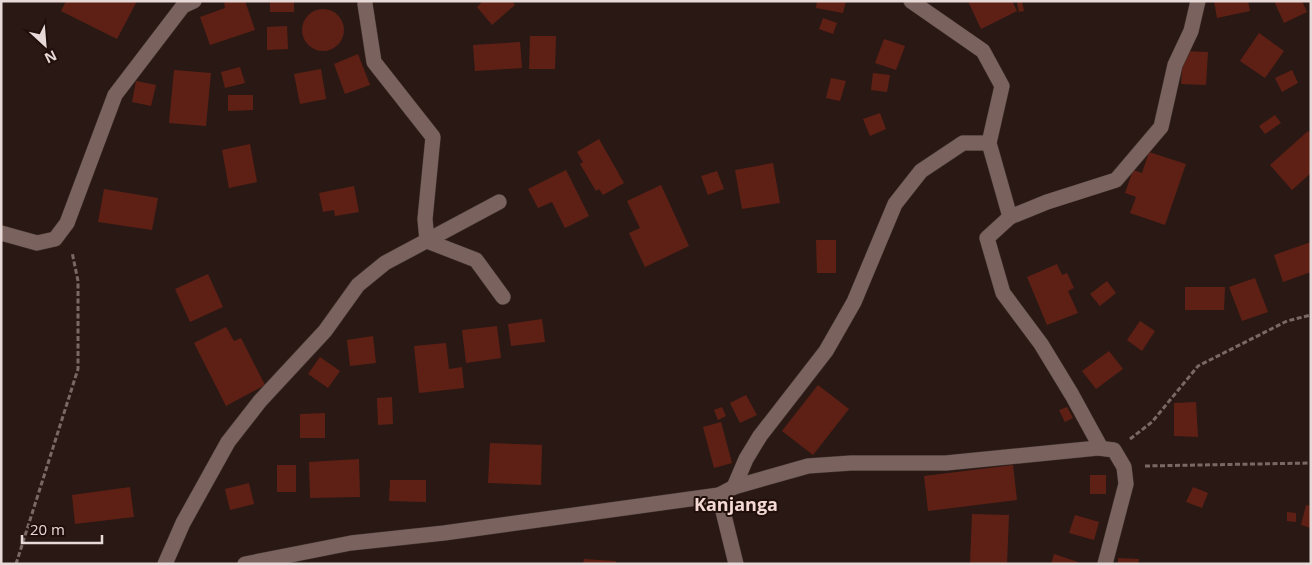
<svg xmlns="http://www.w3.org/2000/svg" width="1312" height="565" viewBox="0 0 1312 565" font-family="'Open Sans',sans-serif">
  <rect width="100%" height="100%" fill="#2a1814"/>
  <!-- building -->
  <g fill="#5e2015">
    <polygon points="66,1 137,1 117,39 61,11"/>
    <polygon points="229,1 245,1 255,30 210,45 200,17 225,8 224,3"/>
    <rect x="270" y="1" width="24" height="11"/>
    <polygon points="483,1 512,1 515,5 492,25 477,7"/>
    <polygon points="817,1 846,1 843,13 816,8"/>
    <polygon points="968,1 1012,1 1017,11 981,29"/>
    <polygon points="1022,1 1024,11 1019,12 1017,3"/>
    <polygon points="1214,1 1248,1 1250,11 1217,18"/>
    <polygon points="1274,1 1302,1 1307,12 1284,23"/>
    <circle cx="323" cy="30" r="21"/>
    <polygon points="823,18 837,23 833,34 819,29"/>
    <polygon points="287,26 288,49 267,50 267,27"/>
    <polygon points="1259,33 1284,51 1265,78 1240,61"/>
    <polygon points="530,36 556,36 555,69 529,69"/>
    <polygon points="884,39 905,46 896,70 875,63"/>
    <polygon points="520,42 522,68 475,71 473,45"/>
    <polygon points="1183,51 1208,52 1206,85 1181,84"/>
    <polygon points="358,54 370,85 345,94 334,64"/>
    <polygon points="240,67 245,83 225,88 221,72"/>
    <polygon points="321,69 326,99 300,104 294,74"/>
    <polygon points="174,70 211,73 206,126 169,123"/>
    <polygon points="1292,70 1298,83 1282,92 1275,78"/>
    <polygon points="873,73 890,75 887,92 871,90"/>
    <polygon points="831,78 846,81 840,101 826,98"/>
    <polygon points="136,81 156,85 151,106 132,102"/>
    <polygon points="228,95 253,95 253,110 228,111"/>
    <polygon points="880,113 886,129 870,136 863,119"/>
    <polygon points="1275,115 1281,123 1265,134 1259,126"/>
    <polygon points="1308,131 1311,134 1311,173 1292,190 1270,165"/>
    <polygon points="599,139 624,183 603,195 599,189 596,191 580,164 583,162 577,152"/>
    <polygon points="250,144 257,182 229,188 222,150"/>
    <polygon points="1149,152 1186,164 1165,225 1130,213 1136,197 1125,193 1133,170 1142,173"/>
    <polygon points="773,163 780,203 742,209 735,170"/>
    <polygon points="566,170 589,216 565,228 552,202 538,208 528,189"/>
    <polygon points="717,171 724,189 708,195 701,176"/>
    <polygon points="661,185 689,246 645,267 629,233 640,228 627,201"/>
    <polygon points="354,186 359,212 335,216 334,210 323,212 319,193"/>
    <polygon points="104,189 158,198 152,230 98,222"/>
    <polygon points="816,240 836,240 836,273 817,273"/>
    <polygon points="1311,242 1311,272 1283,282 1274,255"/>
    <polygon points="1057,264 1062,275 1067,273 1074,288 1068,291 1078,313 1047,325 1027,277"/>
    <polygon points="208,274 223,307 190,322 175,289"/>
    <polygon points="1255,278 1268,312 1242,321 1229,287"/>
    <polygon points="1107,281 1116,293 1100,306 1090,294"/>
    <polygon points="1185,287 1225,287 1224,310 1185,310"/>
    <polygon points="542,319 545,342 511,346 508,324"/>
    <polygon points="1140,321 1155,331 1142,351 1127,340"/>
    <polygon points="497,326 501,358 466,363 462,330"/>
    <polygon points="226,327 234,341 241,338 265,385 226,406 194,343"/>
    <polygon points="373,336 376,363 350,366 347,340"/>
    <polygon points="446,343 449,369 462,367 464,388 419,393 414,346"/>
    <polygon points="1109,351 1123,369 1096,389 1082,371"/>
    <polygon points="320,357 340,371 328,388 308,374"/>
    <polygon points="818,385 849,409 813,455 782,431"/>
    <polygon points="746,395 757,415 740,423 730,403"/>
    <polygon points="392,397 393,424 378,425 377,398"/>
    <polygon points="1196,402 1198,437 1174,436 1174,403"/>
    <polygon points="722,407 726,416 718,420 714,410"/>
    <polygon points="1067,407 1073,418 1065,422 1059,410"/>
    <polygon points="325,413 325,438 300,438 300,414"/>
    <polygon points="721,422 732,463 714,468 703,427"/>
    <polygon points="490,443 542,445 541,485 488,483"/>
    <polygon points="359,459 360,497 310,498 309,462"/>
    <rect x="277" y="465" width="19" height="27"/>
    <polygon points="1013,465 1017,500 928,511 924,476"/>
    <rect x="1090" y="475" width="16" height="19"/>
    <polygon points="390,480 426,480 426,502 389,501"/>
    <polygon points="249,483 254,504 230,510 225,489"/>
    <polygon points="130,487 134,517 75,524 72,495"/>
    <polygon points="1193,487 1208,493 1202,508 1186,502"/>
    <polygon points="1306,505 1311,506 1311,528 1301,525"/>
    <polygon points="1287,512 1296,513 1296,522 1287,521"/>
    <polygon points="972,514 1009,515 1007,564 970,564"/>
    <polygon points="1075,515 1099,522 1094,540 1069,533"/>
    <polygon points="1054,554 1078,562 1077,564 1051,564"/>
    <polygon points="1118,558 1139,559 1138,564 1118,564"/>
    <polygon points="584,559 616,561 616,564 583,564"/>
  </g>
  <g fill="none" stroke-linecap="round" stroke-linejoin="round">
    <defs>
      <g id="minor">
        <polyline points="911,1 983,51 1002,86 989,143 1010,217 1047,202 1116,180 1161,127 1175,65 1191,31 1198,1"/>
        <polyline points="365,4 374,62 433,137 425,219 427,241 476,260 503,297"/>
        <polyline points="1010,217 987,238 1003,293 1041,344 1072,395 1101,448"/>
        <polyline points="1,233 37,243 55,239 67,223 115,95 183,6 194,1"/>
        <polyline points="734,487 746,459 760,436 826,351 854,302 895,204 921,171 963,143 989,143"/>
        <polyline points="719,495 736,564"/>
        <polyline points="165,564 183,523 228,442 260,401 325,331 358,285 385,263 499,202"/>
        <polyline points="245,564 351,543 444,533 719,495 734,487 808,466 851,463 946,463 1098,448 1114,450 1124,467 1126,484 1105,564"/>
      </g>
    </defs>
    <!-- minor casing -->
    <use href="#minor" stroke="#413331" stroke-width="16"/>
    <!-- path -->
    <g stroke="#796965" stroke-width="3" stroke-dasharray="5 2.5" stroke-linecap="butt">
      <polyline points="1130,439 1152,422 1198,366 1287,321 1311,315"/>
      <polyline points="1145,466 1311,463"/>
      <polyline points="16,564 78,369 78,281 72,252"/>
    </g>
    <!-- minor -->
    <use href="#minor" stroke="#7a635e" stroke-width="15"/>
  </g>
  <g text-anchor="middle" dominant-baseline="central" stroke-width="4" stroke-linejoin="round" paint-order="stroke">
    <!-- quarter labels -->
    <g font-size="18" font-weight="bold" fill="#f4d9d4" stroke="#200f0b">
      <text x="736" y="504">Kanjanga</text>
    </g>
  </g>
  <!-- border -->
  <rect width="1312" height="565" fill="none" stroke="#e7d9d7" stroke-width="5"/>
  <!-- north arrow -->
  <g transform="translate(45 45) rotate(154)" stroke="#200f0b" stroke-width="4" paint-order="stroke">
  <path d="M0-4L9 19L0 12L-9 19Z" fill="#e7d9d7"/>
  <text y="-8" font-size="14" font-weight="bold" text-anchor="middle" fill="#e7d9d7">N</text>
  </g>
  <!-- scale -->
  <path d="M22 535v8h80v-8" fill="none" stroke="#e7d9d7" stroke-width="2.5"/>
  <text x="30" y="535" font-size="15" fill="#e7d9d7" stroke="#200f0b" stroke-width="4" paint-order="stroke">20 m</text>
</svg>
